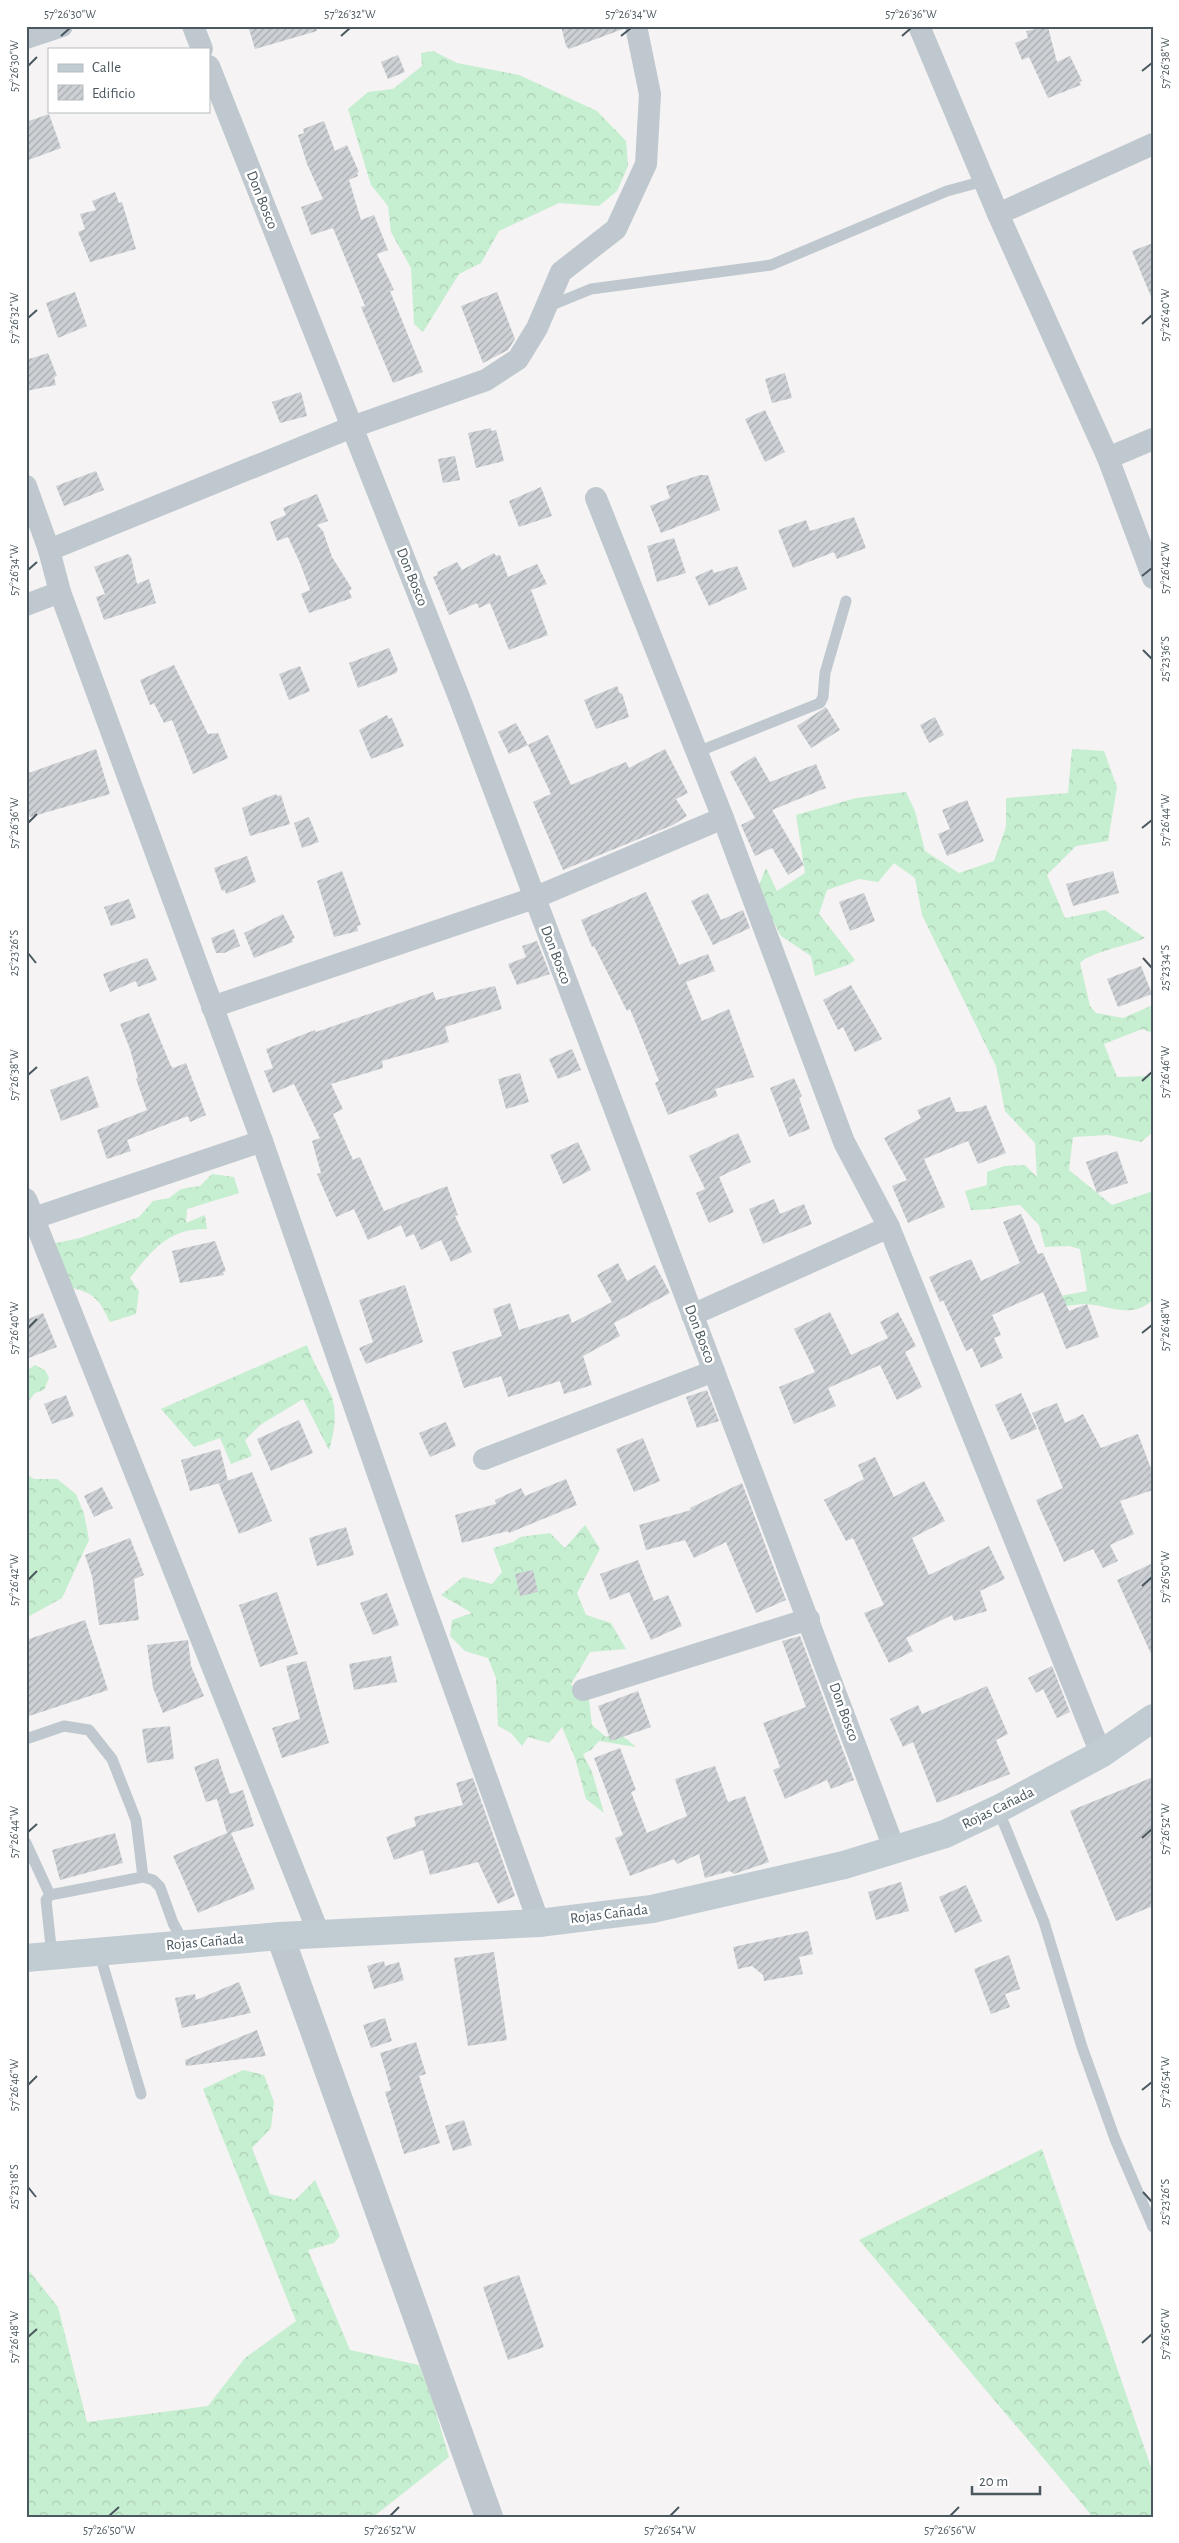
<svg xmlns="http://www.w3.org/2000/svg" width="1179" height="2543" viewBox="0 0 1179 2543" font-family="'Alegreya Sans',sans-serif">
  <defs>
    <pattern id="forest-crowns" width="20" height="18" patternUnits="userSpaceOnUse" patternTransform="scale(1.25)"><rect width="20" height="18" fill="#c6eed0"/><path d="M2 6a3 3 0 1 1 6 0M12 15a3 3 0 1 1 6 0" fill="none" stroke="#acceb5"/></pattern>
    <pattern id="building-hatch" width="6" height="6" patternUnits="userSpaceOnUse" patternTransform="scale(1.25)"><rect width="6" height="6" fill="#cdd0d4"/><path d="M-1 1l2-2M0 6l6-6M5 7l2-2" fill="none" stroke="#a8acaf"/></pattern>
  </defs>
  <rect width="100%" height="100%" fill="#f5f3f3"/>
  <!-- forest -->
  <g fill="url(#forest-crowns)">
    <polygon points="433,51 457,63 519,75 597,111 626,141 628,166 617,191 599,206 559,203 499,231 481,263 459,274 423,332 414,324 411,268 391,232 388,206 371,185 348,109 368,92 393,89 422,66 421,53"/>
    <path d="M1072 749 1104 751 1117 787 1108 841 1076 846 1047 875 1065 918 1105 910 1145 938C1128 946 1092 951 1080 963L1090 1006 1096 1013 1123 1018 1153 1005V1033L1142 1029 1104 1044 1117 1077 1153 1076V1132L1141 1142 1108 1135 1073 1137 1069 1170 1112 1205 1153 1191V1300C1129 1320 1111 1305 1085 1304 1078 1304 1070 1306 1062 1306L1060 1296 1087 1291 1080 1249 1069 1246 1045 1247 1039 1225 1020 1205C1003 1206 988 1210 971 1210L965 1191 987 1185V1172L1004 1166 1025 1165 1037 1177 1035 1143 1005 1111 996 1066 922 915 915 878 894 863 878 882 859 879 827 890 819 914 855 960 848 965 815 976 811 956 781 936 757 890 766 868 777 891 805 873 796 815 856 798 906 792 915 811 925 851 959 873 994 861 1006 827V798L1068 793Z"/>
    <path d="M212 1174 234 1177 239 1193 187 1209 186 1223 205 1215 207 1229C169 1228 152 1250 130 1278L139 1291 136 1314 110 1322C97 1295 93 1293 65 1286L44 1253 56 1243 80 1238 139 1217 153 1201 169 1198 181 1189 200 1186Z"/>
    <path d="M307 1345C313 1363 323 1378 331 1395 338 1412 334 1434 329 1450L303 1399 260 1425 245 1440 252 1456 231 1464 220 1438 194 1447 161 1409Z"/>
    <polygon points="35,1365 45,1370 49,1378 44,1390 35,1393 26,1404 26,1371"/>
    <polygon points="26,1474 34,1479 57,1479 76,1494 84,1514 89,1540 62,1598 26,1618"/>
    <polygon points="585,1525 600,1549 577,1593 586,1615 611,1623 626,1649 590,1652 571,1684 581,1696 588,1692 592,1725 606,1737 619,1733 636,1747 599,1741 591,1750 583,1754 592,1772 604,1813 586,1799 575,1758 562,1727 549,1743 528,1737 522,1746 511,1733 498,1726 496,1678 488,1658 465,1651 450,1636 452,1620 472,1613 441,1595 463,1577 492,1584 502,1572 493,1548 513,1542 520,1537 550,1533 565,1548"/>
    <polygon points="243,2070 264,2075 274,2102 271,2128 252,2148 270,2194 295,2200 315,2180 340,2236 334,2243 308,2250 350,2350 419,2365 432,2399 449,2457 373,2517 26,2517 26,2267 58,2307 87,2422 208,2406 245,2358 296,2321 203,2089"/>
    <polygon points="1042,2149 1153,2473 1153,2517 1093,2517 859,2240"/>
  </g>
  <!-- building -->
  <g fill="url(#building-hatch)">
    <polygon points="248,26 316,26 317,31 255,49"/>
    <polygon points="561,26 623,26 623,29 569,49 566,46"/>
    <polygon points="1048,27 1057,62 1070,56 1082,81 1079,82 1081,85 1048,98 1029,57 1022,60 1015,43 1028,38 1026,31"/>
    <polygon points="398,55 405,72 388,79 381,62"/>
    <polygon points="49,114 61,148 26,161 26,122"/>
    <polygon points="324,121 335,151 347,145 359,172 357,173 358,176 349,180 361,220 374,215 388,250 377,254 394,290 390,291 423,372 393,383 361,307 365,306 333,228 311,235 301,207 323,199 307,164 298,135 304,133 303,129"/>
    <polygon points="115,192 119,203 122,202 136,249 90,262 78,232 85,229 80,214 96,210 92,201"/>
    <polygon points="1153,243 1153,299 1152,299 1132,251"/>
    <polygon points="75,292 87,326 58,338 46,303"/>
    <polygon points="497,292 515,339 508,350 483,363 461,306"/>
    <polygon points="48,353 57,376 54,377 56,385 26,391 26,360"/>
    <polygon points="785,373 792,398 772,403 765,379"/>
    <polygon points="301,392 307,416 280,423 272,402"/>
    <polygon points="765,410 785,452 765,462 745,419"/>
    <polygon points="491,428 491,431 496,430 504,461 476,468 468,433"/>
    <polygon points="455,456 460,480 443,483 438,459"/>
    <polygon points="96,471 104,490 64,506 56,486"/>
    <polygon points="700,475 708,475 720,510 661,533 650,506 670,498 666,486"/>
    <polygon points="541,487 552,516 519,527 509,501"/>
    <polygon points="317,494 328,521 317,525 323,531 332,557 352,589 349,591 352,598 309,613 301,594 310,590 300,563 288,537 277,541 270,522 286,515 283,508"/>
    <polygon points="854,517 866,548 837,559 834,552 793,568 778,530 806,520 810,531"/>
    <polygon points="674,538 686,573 657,582 647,546"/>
    <polygon points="494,553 496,556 500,555 508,577 537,564 547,584 531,590 548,635 509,650 490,603 479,608 477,603 449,615 433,577 438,575 437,572 457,562 462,570"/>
    <polygon points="128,554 131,557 137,584 149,579 156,603 104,620 96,597 105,594 94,567"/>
    <polygon points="737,566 747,589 709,606 695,577 712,569 714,573"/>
    <polygon points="389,648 398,670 396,673 358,688 349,663"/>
    <polygon points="174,665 208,734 218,733 228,758 193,774 172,720 164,723 154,703 150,705 140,680"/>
    <polygon points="300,666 310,691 289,700 279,674"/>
    <polygon points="617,686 620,694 622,693 629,717 596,729 584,700"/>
    <polygon points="826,707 840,730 811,748 797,726"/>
    <polygon points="387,715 389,719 392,718 404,746 371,759 359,730"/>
    <polygon points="935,717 944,735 929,743 920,725"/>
    <polygon points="516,723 528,745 509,754 498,732"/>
    <polygon points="548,735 571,785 626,762 629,768 665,749 688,793 676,799 687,816 673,825 563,870 533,802 551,794 528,745"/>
    <polygon points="96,749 110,794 30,817 26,806 26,774"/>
    <polygon points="755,756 770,782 816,764 826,788 772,810 804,865 788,875 772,848 755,856 741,825 755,818 730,772"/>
    <polygon points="276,794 277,796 281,795 290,824 250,836 242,808"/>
    <polygon points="967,800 984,841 947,856 938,834 950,829 942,810"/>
    <polygon points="309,817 319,842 302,848 294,823"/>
    <polygon points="247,856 256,882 226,894 225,890 222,891 214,868"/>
    <polygon points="342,871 361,925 357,926 358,931 334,937 317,881"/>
    <polygon points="1113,871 1119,893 1073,906 1066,884"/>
    <polygon points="646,892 679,965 708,954 715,971 686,982 702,1021 729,1009 754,1077 715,1089 718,1096 668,1115 655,1083 659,1081 630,1009 627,1011 594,946 592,947 581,920"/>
    <polygon points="708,893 721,920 743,910 750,928 713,945 691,901"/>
    <polygon points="864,893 875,921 850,931 839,902"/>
    <polygon points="129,899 136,918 111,926 104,907"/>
    <polygon points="283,914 295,938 292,939 293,942 254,958 244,933"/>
    <polygon points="234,929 240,946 224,953 216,953 211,938"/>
    <polygon points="537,941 550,974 517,985 508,964 526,957 522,946"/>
    <polygon points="147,958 157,980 138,987 136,981 110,992 103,974"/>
    <polygon points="1141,966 1152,994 1118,1007 1107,979"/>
    <polygon points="851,985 882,1039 855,1052 843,1027 838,1030 823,1000"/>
    <polygon points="495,986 502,1009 445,1027 449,1042 382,1061 383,1068 331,1084 343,1109 333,1114 353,1160 360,1157 384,1211 447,1186 458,1215 455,1216 472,1252 451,1262 441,1240 421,1250 414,1234 406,1237 401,1225 368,1240 354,1209 336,1217 317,1174 321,1173 312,1141 320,1138 294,1084 273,1093 264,1071 273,1068 266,1049 315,1030 316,1032 433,992 436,1000"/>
    <polygon points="149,1013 171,1066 173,1068 186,1063 206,1115 190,1122 188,1116 127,1140 131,1151 107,1159 97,1130 147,1110 136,1079 138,1078 130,1049 120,1024"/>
    <polygon points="572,1049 581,1070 558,1079 549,1059"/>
    <polygon points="520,1073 529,1102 506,1109 498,1079"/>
    <polygon points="88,1076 99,1107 61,1121 50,1090"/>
    <polygon points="794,1078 802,1096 799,1098 810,1129 789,1137 770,1088"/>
    <polygon points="950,1097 956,1112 971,1111 986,1105 1006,1153 978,1164 968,1141 924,1159 945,1207 908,1223 892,1186 907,1180 884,1138 921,1118 917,1110"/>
    <polygon points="738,1133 751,1162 719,1177 734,1212 709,1223 696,1193 705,1189 689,1156"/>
    <polygon points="578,1142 591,1170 563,1184 550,1155"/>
    <polygon points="1117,1151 1128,1183 1097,1193 1086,1162"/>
    <polygon points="774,1199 780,1214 804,1204 812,1224 763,1244 749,1209"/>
    <polygon points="1021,1214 1038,1254 1043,1253 1069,1311 1087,1304 1099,1337 1066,1349 1043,1292 992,1315 1001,1335 994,1338 1003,1358 981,1368 972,1348 966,1351 943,1300 940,1302 929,1277 971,1259 981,1281 1020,1263 1003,1222"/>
    <polygon points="215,1241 226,1271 223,1272 224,1275 180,1283 172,1251"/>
    <polygon points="618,1263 627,1281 655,1265 670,1293 614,1323 620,1336 583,1356 592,1385 564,1394 560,1381 508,1397 501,1376 464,1388 452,1352 502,1336 493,1309 510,1303 519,1330 569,1314 572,1323 612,1302 597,1275"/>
    <polygon points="405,1285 423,1342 366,1364 359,1348 373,1342 359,1300"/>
    <polygon points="830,1312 851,1355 888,1338 880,1322 898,1312 916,1346 905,1352 922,1387 897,1400 880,1365 828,1388 836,1406 794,1424 779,1387 815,1372 794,1329"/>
    <polygon points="43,1313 57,1347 26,1359 26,1320"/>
    <polygon points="707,1390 719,1421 697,1428 686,1397"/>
    <polygon points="1021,1393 1037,1429 1011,1440 995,1405"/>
    <polygon points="66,1395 74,1416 52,1424 44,1404"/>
    <polygon points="1057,1403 1065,1423 1083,1414 1101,1448 1138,1434 1153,1474 1153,1490 1120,1501 1134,1534 1110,1545 1118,1561 1103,1568 1093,1549 1064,1562 1036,1500 1063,1488 1032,1413"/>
    <polygon points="299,1420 313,1453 271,1471 257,1439"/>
    <polygon points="446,1422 456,1446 430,1457 419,1433"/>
    <polygon points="643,1438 660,1481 634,1492 616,1449"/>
    <polygon points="220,1449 228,1481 190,1491 181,1460"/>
    <polygon points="875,1457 894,1497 924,1481 945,1521 912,1538 929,1575 989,1546 1005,1579 980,1591 987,1611 954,1621 952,1615 906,1638 913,1651 889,1663 864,1613 884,1605 853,1538 846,1541 824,1500 864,1479 858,1465"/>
    <polygon points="252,1472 272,1521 239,1534 219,1484"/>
    <polygon points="566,1479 577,1505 509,1533 508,1531 462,1543 455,1515 496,1504 495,1500 521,1488 525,1496"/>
    <polygon points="742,1483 786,1600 756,1613 726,1542 694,1558 685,1540 646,1550 639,1525 691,1510 690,1508"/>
    <polygon points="102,1487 113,1508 94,1517 84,1496"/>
    <polygon points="346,1527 354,1555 317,1566 309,1538"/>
    <polygon points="130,1538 144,1575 134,1579 139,1620 99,1625 92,1576 85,1555"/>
    <polygon points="638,1560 654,1601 668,1595 682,1626 651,1640 629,1592 610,1600 600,1574"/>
    <polygon points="1153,1563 1153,1658 1117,1580"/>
    <polygon points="533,1570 538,1592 520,1596 515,1574"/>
    <polygon points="277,1592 298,1654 260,1667 239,1605"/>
    <polygon points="387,1593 399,1625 373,1635 360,1603"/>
    <polygon points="85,1620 108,1690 26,1717 26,1640"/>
    <polygon points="800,1636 854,1780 831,1789 827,1780 785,1799 773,1770 780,1767 763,1723 806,1707 782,1641"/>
    <polygon points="188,1640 191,1666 204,1696 163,1713 153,1688 147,1645"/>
    <polygon points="391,1656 397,1682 354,1690 349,1664"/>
    <polygon points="306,1661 329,1743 282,1758 272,1728 300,1719 286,1666"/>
    <polygon points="1052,1666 1070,1712 1057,1718 1043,1689 1036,1693 1028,1678"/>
    <polygon points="987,1686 1008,1734 996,1740 1010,1774 937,1803 913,1742 903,1747 890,1719 918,1705 922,1714"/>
    <polygon points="638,1691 651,1727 611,1741 598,1706"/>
    <polygon points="170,1726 174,1759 147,1763 142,1729"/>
    <polygon points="620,1748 636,1790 631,1792 647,1833 687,1816 675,1779 715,1766 728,1802 745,1796 769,1862 734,1874 730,1871 705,1878 699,1854 677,1864 674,1859 630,1876 615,1838 623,1835 594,1758"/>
    <polygon points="218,1758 230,1794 243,1790 254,1826 231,1833 255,1889 198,1913 173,1856 227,1833 217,1799 206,1802 194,1767"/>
    <polygon points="1153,1777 1153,1906 1116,1921 1070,1811"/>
    <polygon points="473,1778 515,1896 498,1904 478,1862 430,1875 423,1850 394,1860 386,1837 416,1826 414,1817 463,1805 456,1783"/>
    <polygon points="115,1833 123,1863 60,1880 52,1850"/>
    <polygon points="901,1882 909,1911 876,1920 868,1892"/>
    <polygon points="966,1885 982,1921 955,1933 939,1897"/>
    <polygon points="808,1931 813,1954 799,1957 803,1974 764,1981 763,1975 752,1966 738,1969 733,1947"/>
    <polygon points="494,1952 507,2040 468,2046 454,1958"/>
    <polygon points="1009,1955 1020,1989 1005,1994 1010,2007 991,2014 974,1969"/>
    <polygon points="384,1961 385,1966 399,1962 404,1980 374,1989 367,1966"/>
    <polygon points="239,1982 251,2013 182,2028 175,1998 195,1994 196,2000"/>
    <polygon points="385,2018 392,2041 371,2048 363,2025"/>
    <polygon points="257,2030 266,2056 186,2066 185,2060"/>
    <polygon points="416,2042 426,2074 419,2076 440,2143 404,2154 385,2092 391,2090 380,2053"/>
    <polygon points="464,2120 472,2145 453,2151 445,2126"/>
    <polygon points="519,2275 544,2347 508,2360 483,2287"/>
  </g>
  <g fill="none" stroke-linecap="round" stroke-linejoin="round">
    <!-- service -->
    <g stroke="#bfc8ce" stroke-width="11">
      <polyline points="547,307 591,289 771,265 947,191 984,181"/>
      <polyline points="697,752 820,703 823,697 825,673 846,601"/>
      <polyline points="26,1739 64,1726 89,1730 112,1759 136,1820 143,1877"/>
      <polyline points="998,1809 1044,1922 1082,2047 1115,2139 1153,2227"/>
      <polyline points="26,1843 50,1895"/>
      <polyline points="99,1952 141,2094"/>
      <polyline points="52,1956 46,1900 50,1895 143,1877 153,1880 160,1887 173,1923 184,1943"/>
    </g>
    <!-- minor -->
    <g stroke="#bfc8ce" stroke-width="22">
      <polyline points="193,26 202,49"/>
      <polyline points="919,26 998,214 1108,458 1153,578"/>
      <polyline points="26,38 62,26"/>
      <polyline points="209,66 459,697 894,1848"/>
      <polyline points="998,214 1153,144"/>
      <polyline points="1108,458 1153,439"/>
      <polyline points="26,486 49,550 60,592 262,1141 415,1580 539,1923"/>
      <polyline points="596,498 723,818"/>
      <polyline points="49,550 352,427 486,380 518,359 537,328 561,272 616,229 646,164 650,94 636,26"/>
      <polyline points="26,605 60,592"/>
      <polyline points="212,1007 534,898 723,818 844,1142 889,1227 1101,1754"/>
      <polyline points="26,1199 319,1934"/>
      <polyline points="34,1218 262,1141"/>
      <polyline points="692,1315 889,1227"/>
      <polyline points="484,1459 714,1371"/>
      <polyline points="583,1690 809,1619"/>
    </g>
    <!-- tertiary -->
    <polyline stroke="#bfc8ce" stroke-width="28" points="280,1936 489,2517"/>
    <!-- secondary -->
    <polyline stroke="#c0cbd2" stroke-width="28" points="26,1958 280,1936 539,1923 652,1909 844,1865 945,1834 998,1809 1101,1754 1153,1718"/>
  </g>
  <!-- ticks -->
  <path fill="none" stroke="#4b585f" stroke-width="2" d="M61 36 70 28M341 36 350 28M621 36 631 28M902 36 911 28M28 66 37 57M1142 71 1152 63M28 318 37 310M1142 324 1152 315M28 570 37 562M1142 576 1152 568M1143 650 1152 659M28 823 37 814M1142 828 1152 820M28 953 36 963M1143 958 1152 968M28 1075 37 1067M1142 1081 1152 1072M28 1328 37 1319M1142 1333 1152 1325M28 1580 37 1571M1142 1586 1152 1577M28 1832 37 1824M1142 1838 1152 1829M28 2085 37 2076M1142 2090 1152 2082M28 2187 36 2197M1143 2192 1152 2202M28 2337 37 2329M1142 2343 1152 2334M109 2516 119 2507M390 2516 399 2507M670 2516 679 2507M950 2516 959 2507"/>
  <g text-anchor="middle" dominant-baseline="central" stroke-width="5" stroke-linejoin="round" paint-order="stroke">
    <!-- street labels -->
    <g font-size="15" fill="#4b585f" stroke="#fff">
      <text transform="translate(262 200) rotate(68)">Don Bosco</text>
      <text transform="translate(412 577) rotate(68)">Don Bosco</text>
      <text transform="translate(556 955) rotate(69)">Don Bosco</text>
      <text transform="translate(700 1334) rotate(69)">Don Bosco</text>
      <text transform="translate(844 1712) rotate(70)">Don Bosco</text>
      <text transform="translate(998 1808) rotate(-26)">Rojas Cañada</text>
      <text transform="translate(609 1914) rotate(-7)">Rojas Cañada</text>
      <text transform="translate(205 1942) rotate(-5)">Rojas Cañada</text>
    </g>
  </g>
  <!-- border -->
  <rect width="1179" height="2543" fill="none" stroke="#ffffff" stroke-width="55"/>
  <!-- legend -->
  <rect x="48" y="48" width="162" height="65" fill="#ffffff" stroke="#b7bcbf"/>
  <rect x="58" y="64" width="25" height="8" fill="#c0cbd2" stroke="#b7bcbf"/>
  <text x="92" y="72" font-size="15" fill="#4b585f">Calle</text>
  <rect x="58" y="85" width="25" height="15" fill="url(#building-hatch)" stroke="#b7bcbf"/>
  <text x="92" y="98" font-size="15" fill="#4b585f">Edificio</text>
  <!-- scale -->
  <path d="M972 2486v8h68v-8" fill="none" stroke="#4b585f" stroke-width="2.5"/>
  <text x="979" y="2486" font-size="15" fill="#4b585f" stroke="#ffffff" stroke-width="4" paint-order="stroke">20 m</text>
  <rect x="28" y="28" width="1124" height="2488" fill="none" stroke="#4b585f" stroke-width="2"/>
  <g font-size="12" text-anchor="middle" fill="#4b585f">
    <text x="70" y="18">57°26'30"W</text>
    <text x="350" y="18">57°26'32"W</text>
    <text x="631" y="18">57°26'34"W</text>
    <text x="911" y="18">57°26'36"W</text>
    <text transform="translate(1165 63) rotate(-90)" y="4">57°26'38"W</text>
    <text transform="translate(14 66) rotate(-90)" y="4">57°26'30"W</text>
    <text transform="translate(1165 315) rotate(-90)" y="4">57°26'40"W</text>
    <text transform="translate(14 318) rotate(-90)" y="4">57°26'32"W</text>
    <text transform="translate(1165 568) rotate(-90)" y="4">57°26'42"W</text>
    <text transform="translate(14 570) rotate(-90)" y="4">57°26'34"W</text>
    <text transform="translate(1165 659) rotate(-90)" y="4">25°23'36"S</text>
    <text transform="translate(1165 820) rotate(-90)" y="4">57°26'44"W</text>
    <text transform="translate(14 823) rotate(-90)" y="4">57°26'36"W</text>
    <text transform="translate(14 953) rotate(-90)" y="4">25°23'26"S</text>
    <text transform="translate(1165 968) rotate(-90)" y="4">25°23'34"S</text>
    <text transform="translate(1165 1072) rotate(-90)" y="4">57°26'46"W</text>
    <text transform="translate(14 1075) rotate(-90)" y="4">57°26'38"W</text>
    <text transform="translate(1165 1325) rotate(-90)" y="4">57°26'48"W</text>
    <text transform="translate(14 1328) rotate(-90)" y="4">57°26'40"W</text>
    <text transform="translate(1165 1577) rotate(-90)" y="4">57°26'50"W</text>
    <text transform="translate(14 1580) rotate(-90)" y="4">57°26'42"W</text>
    <text transform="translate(1165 1829) rotate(-90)" y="4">57°26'52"W</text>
    <text transform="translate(14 1832) rotate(-90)" y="4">57°26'44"W</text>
    <text transform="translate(1165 2082) rotate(-90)" y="4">57°26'54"W</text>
    <text transform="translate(14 2085) rotate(-90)" y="4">57°26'46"W</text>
    <text transform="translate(14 2187) rotate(-90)" y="4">25°23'18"S</text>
    <text transform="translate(1165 2202) rotate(-90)" y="4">25°23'26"S</text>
    <text transform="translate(1165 2334) rotate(-90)" y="4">57°26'56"W</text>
    <text transform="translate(14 2337) rotate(-90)" y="4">57°26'48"W</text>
    <text x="109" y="2534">57°26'50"W</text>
    <text x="390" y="2534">57°26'52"W</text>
    <text x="670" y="2534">57°26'54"W</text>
    <text x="950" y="2534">57°26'56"W</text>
  </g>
</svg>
